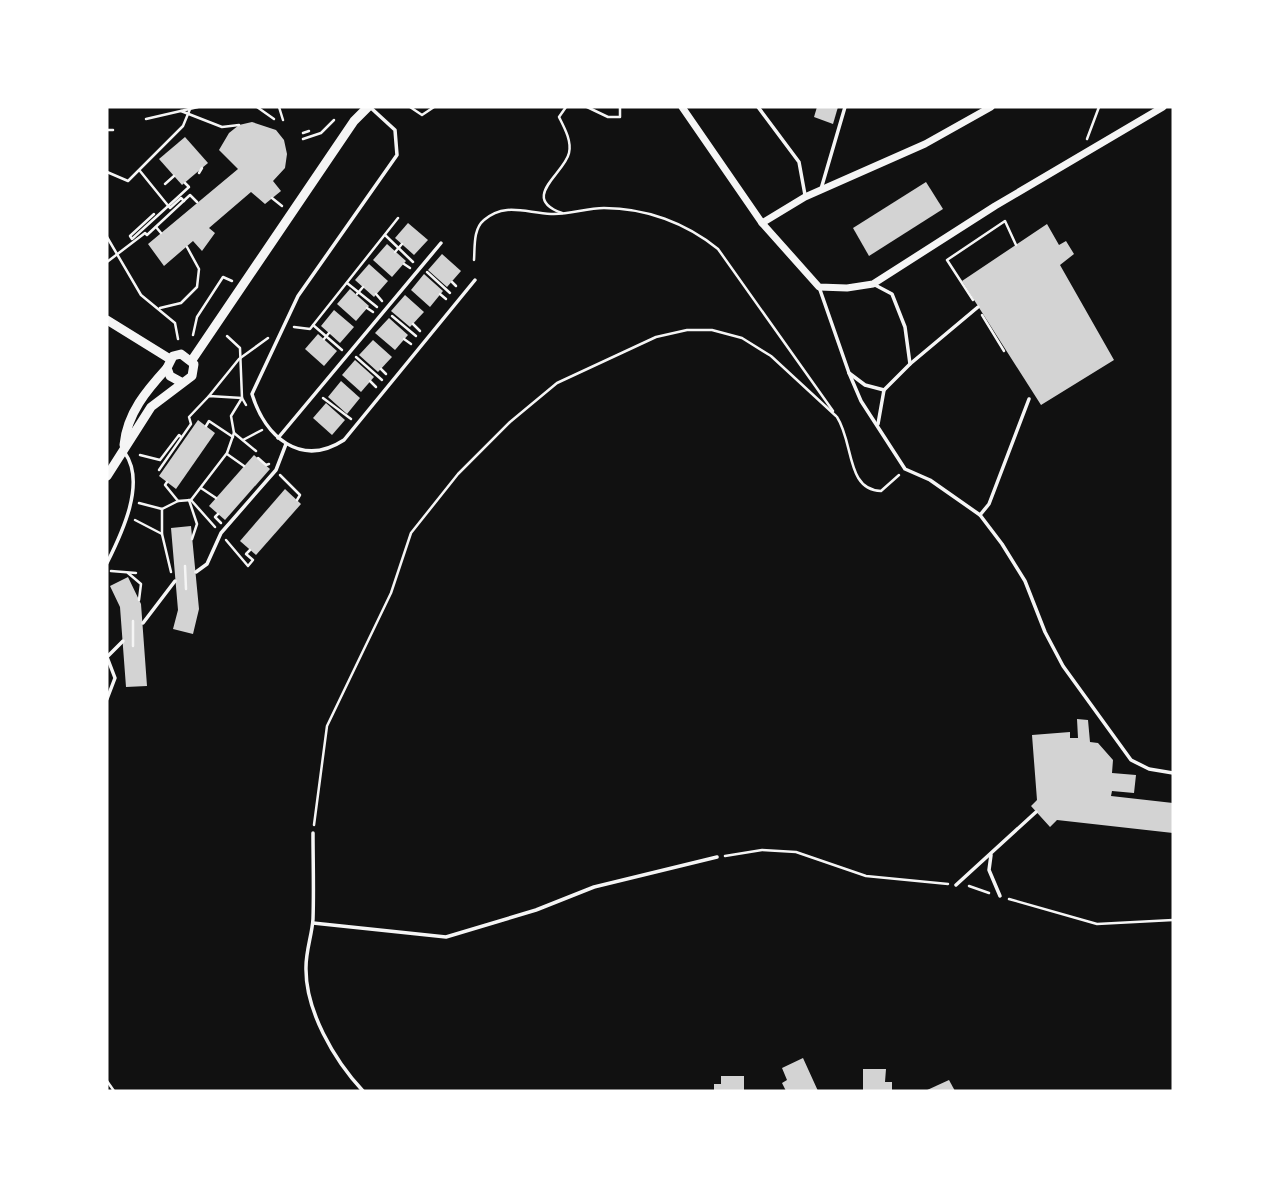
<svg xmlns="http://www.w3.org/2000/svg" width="1280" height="1198" viewBox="0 0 1280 1198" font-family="'Zilla Slab',serif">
  <rect width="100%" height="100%" fill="#111"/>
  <!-- building -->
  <g fill="#d3d3d3">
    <polygon points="817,107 838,107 833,124 814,117"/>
    <polygon points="252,122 276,130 284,140 287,154 285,168 273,181 281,191 265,204 251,192 209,228 215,233 202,251 193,241 164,266 148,244 238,169 219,150 229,133 239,125"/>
    <polygon points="185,137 208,163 182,185 159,159"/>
    <polygon points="926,182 943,209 869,256 853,228"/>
    <polygon points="408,223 428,240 414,255 395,238"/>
    <polygon points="1047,224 1059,245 1066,241 1074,254 1060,265 1114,360 1041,405 962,281"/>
    <polygon points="387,244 406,261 392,277 373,260"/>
    <polygon points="442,254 461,271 447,287 428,270"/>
    <polygon points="369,264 388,281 374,297 355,280"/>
    <polygon points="424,274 443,291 430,307 411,290"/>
    <polygon points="350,289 369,306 356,321 337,304"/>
    <polygon points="405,295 424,312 410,327 391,311"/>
    <polygon points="334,310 354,327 340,343 321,326"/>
    <polygon points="389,318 408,335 395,350 375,333"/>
    <polygon points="318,334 337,351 324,366 305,349"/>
    <polygon points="373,340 392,357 378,372 359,355"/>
    <polygon points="355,360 374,377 361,392 342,375"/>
    <polygon points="341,381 360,398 347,414 328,397"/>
    <polygon points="326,403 345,420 332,435 313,418"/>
    <polygon points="198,420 215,433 176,489 159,476"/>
    <polygon points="254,455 270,469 225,520 209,506"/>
    <polygon points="285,489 301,504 256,555 240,541"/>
    <polygon points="191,526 199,609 193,634 173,629 178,610 171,528"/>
    <polygon points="128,577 141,604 147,686 126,687 120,607 110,586"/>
    <polygon points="1077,719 1088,720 1090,742 1098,743 1113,760 1112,773 1136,775 1134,793 1112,791 1111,796 1173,803 1173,833 1057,820 1050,827 1031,806 1037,800 1032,735 1070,732 1070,738 1078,738"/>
    <polygon points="803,1058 818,1091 786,1091 782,1083 787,1080 782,1068"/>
    <polygon points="863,1069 886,1069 885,1082 892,1082 892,1091 863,1091"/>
    <polygon points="721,1076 744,1076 744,1091 714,1091 714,1084 721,1084"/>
    <polygon points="949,1080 955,1091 925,1091"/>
  </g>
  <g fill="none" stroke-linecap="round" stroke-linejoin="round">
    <!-- path -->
    <g stroke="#f5f5f5" stroke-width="2.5">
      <polyline points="257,107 274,119"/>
      <polyline points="279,107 283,120"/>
      <polyline points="410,107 422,115 434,107"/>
      <polyline points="587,107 608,117 620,117 620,107"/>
      <polyline points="181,111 222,127 239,125"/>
      <polyline points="146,119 198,107"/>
      <polyline points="107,130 113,130"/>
      <polyline points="303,133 309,131"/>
      <polyline points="303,139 321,133 334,120"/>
      <polyline points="1087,139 1099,107"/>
      <polyline points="140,171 170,208 181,198 184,201"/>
      <polyline points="107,172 128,181 183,126 190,109"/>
      <polyline points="199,173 202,168"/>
      <polyline points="165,184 174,176"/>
      <polyline points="272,198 282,206"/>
      <path d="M562 213C519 198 565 173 569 153 572 141 564 127 559 117L566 107"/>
      <polyline points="154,214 130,236 132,239 189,187 185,183"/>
      <polyline points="156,227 161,233"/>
      <polyline points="385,235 413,262"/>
      <polyline points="107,237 141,295 175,323 178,339"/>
      <polyline points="395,252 402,244"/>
      <path d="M474 260C475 247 473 229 484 220 505 202 526 213 551 214 569 215 586 208 604 208 646 208 686 223 718 249L833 411"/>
      <polyline points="107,262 145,233 147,235 190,195 197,202"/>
      <polyline points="404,264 410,268"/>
      <polyline points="427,272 450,293"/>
      <polyline points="452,282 456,286"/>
      <polyline points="347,283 377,307"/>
      <polyline points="357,294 363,287"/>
      <polyline points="376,294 382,301"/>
      <polyline points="440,294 446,299"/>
      <polyline points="973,300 947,260 1005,221 1016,245"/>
      <polyline points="160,308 181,303 197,287 199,269 187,247"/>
      <polyline points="367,308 373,312"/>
      <polyline points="982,315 1004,351"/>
      <polyline points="392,316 416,336"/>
      <polyline points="413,324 420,331"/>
      <polyline points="313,325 342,350"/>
      <polyline points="294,327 310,329 398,218"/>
      <polyline points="193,335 197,317 223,277 232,281"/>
      <polyline points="227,336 240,348 242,398 246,405"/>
      <polyline points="324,339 329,333"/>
      <polyline points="404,339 411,344"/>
      <polyline points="356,357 382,380"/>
      <polyline points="381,369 386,374"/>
      <polyline points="370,381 376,387"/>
      <polyline points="209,396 239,359 268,338"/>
      <polyline points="323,398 351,419"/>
      <path d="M837 417C854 443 846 490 881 491L899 475"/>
      <polyline points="206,426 209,421 233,437"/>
      <polyline points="234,433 256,451"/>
      <polyline points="243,440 262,430"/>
      <polyline points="227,454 244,466"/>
      <polyline points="140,455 160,460 179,435 181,437"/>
      <polyline points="258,458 266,465 269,464"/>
      <polyline points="159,470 191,424 189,417 209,396 242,398"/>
      <polyline points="280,475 300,495 297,500"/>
      <polyline points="167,482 165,485 178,501"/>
      <polyline points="201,488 216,498"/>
      <polyline points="189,500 197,524 192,539"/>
      <polyline points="191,500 227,453 234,433 231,416 242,398"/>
      <polyline points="139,503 162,509"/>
      <polyline points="162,509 178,501 191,500 215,527"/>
      <polyline points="162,509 162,534"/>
      <polyline points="218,514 215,517 221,523"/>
      <polyline points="135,520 162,534 171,572"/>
      <polyline points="226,540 248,566 253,560 246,554 250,550"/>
      <polyline points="185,566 186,589"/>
      <polyline points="111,571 136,573"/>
      <polyline points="128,573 141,584 139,600"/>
      <polyline points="133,621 133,646"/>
      <polyline points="314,825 327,726 391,593 411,533 458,474 510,422 557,383 656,337 687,330 712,330 742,338 771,356 836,416"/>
      <polyline points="725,856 762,850 796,852 866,876 948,884"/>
      <polyline points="969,886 989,893"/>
      <polyline points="1009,899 1097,924 1173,920"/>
      <polyline points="107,1081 114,1091"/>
    </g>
    <!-- service -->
    <g stroke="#f5f5f5" stroke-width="3.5">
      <polyline points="758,107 799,162 805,195"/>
      <path d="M371 108 395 130 397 155 298 296 252 394C265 437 301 468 344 440L475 280"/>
      <polyline points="821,189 845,107"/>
      <polyline points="875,285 892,294 905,327 910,364 884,390 878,424"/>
      <polyline points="819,287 849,373 865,385 884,390"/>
      <polyline points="910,364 978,307"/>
      <polyline points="849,373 861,401 905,469 930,480 980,515 1002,544 1025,581 1045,632 1063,666 1131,760 1149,769 1173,773"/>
      <polyline points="278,438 441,243"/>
      <polyline points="980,515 989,504 1029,399"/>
      <path d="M107 563C122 533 146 483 125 453"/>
      <polyline points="196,572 207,564 221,533 276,470 286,444"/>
      <polyline points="143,623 175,581"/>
      <polyline points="107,657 115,678 107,699"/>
      <polyline points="107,657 123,641"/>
      <path d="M313 833C313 862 314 890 313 919 312 935 306 950 306 967 305 1010 334 1060 363 1091"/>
      <polyline points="991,855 989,870 1000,896"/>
      <polyline points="956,885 1036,812"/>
      <polyline points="313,923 446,937 536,910 594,887 717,857"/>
    </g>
    <!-- minor -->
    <g stroke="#f5f5f5" stroke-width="7">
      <polyline points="682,107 762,223 805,197 925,144 991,107"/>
      <polyline points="762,223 819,287 847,288 873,284 995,206 1163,107"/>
    </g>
    <!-- tertiary -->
    <g stroke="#f5f5f5" stroke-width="9">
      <polyline points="107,320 170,359"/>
      <polyline points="192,360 354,121 368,107"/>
      <path d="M124 445C127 413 147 390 167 368"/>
      <polyline points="107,476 151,407 192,376 194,364 181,354 173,356 167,368 170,376 181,382"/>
    </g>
  </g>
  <!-- border -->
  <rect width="1280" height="1198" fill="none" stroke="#ffffff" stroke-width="217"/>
</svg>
